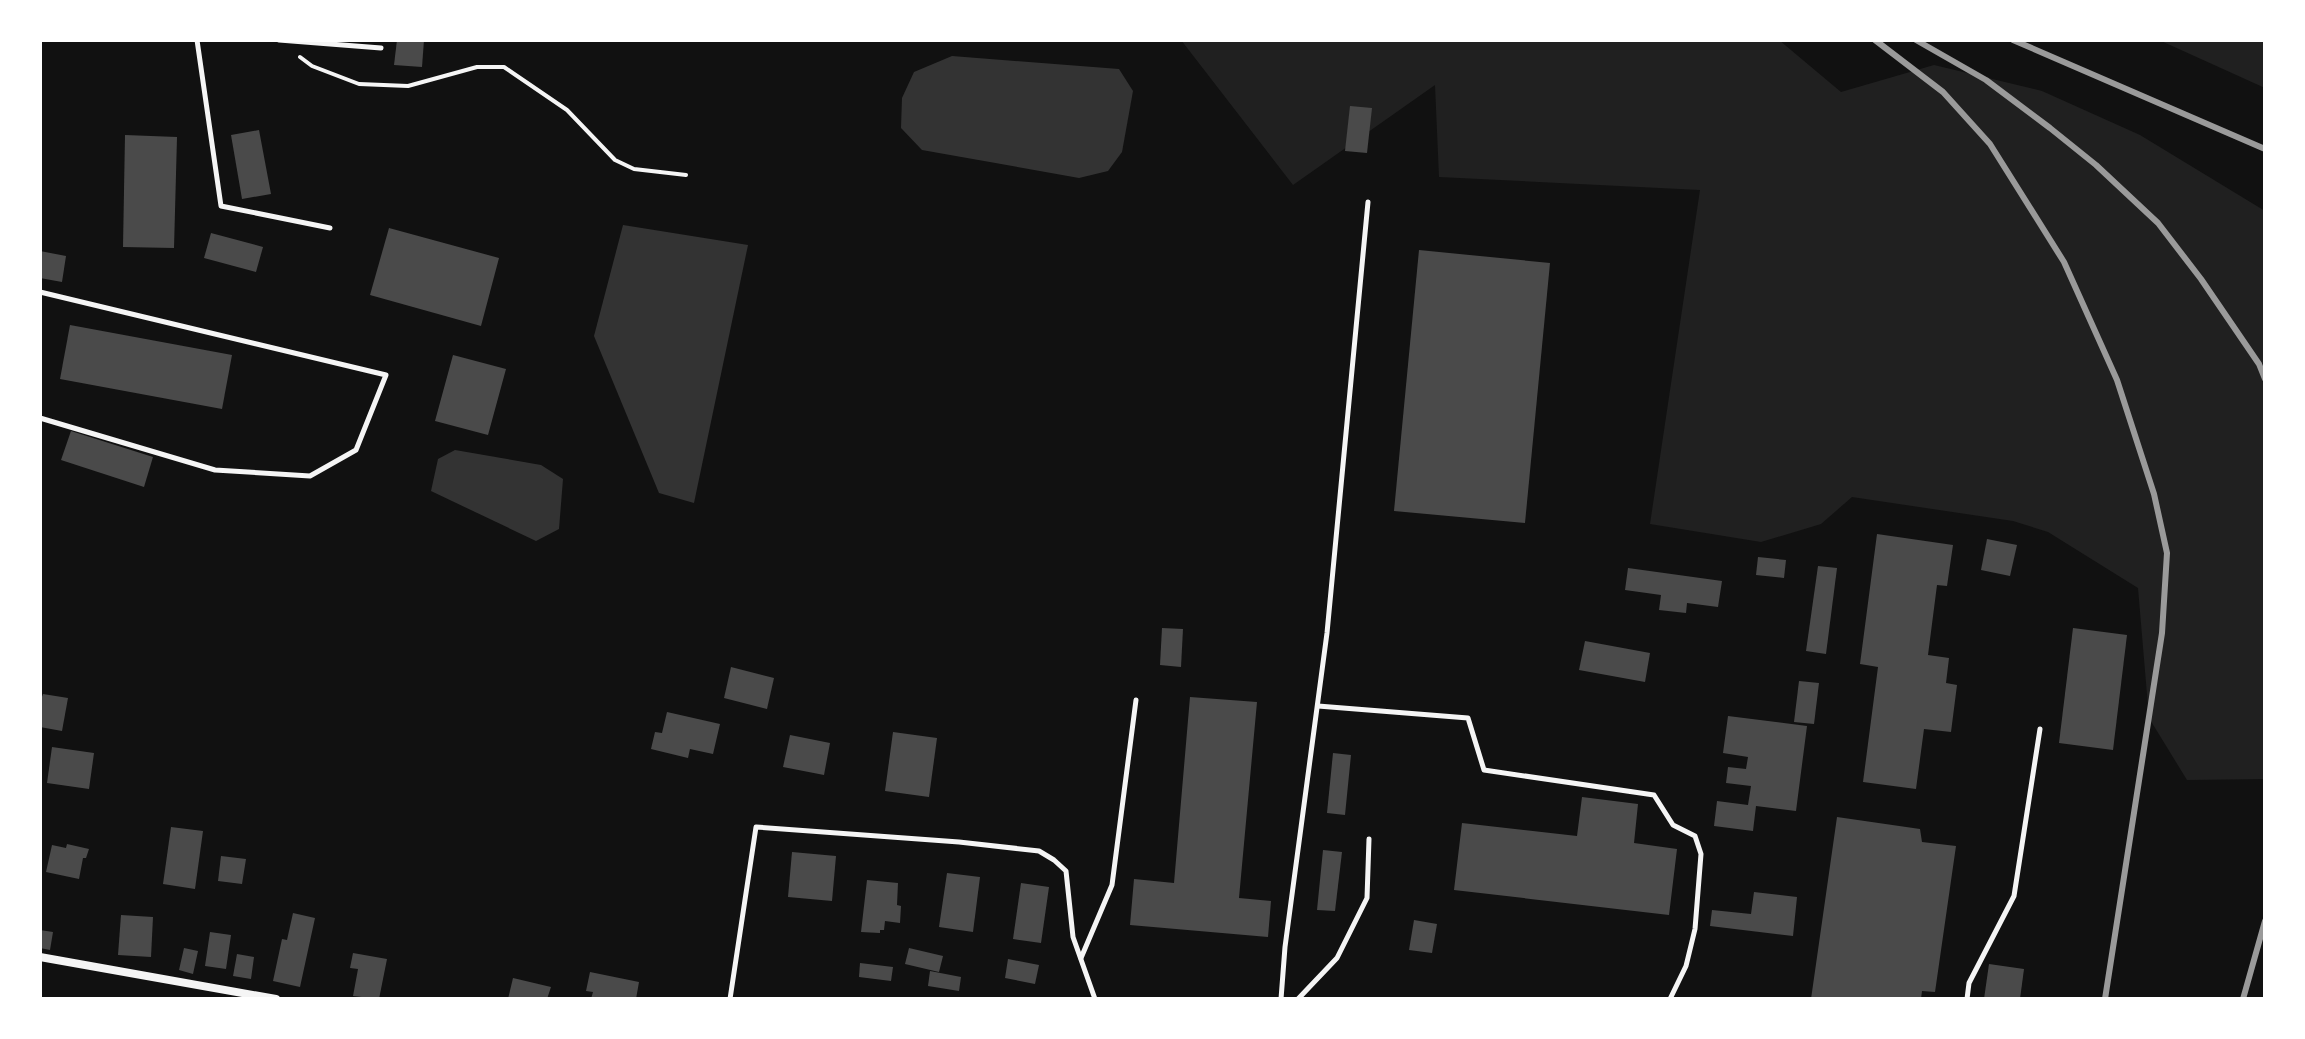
<svg xmlns="http://www.w3.org/2000/svg" width="2305" height="1039" viewBox="0 0 2305 1039" font-family="'Nunito Sans',sans-serif">
  <rect width="100%" height="100%" fill="#111"/>
  <!-- green -->
  <g fill="#202020">
    <polygon points="1181,40 1779,40 1841,92 1934,65 2042,91 2140,135 2265,211 2265,779 2187,780 2149,718 2138,588 2048,532 2013,521 1852,497 1821,524 1761,542 1650,524 1700,190 1439,177 1435,85 1293,185"/>
    <polygon points="2159,40 2265,40 2265,88"/>
  </g>
  <!-- water -->
  <g fill="#333">
    <polygon points="952,56 1119,69 1133,91 1122,152 1108,171 1079,178 922,150 901,128 902,98 914,72"/>
    <polygon points="623,225 748,245 694,503 659,493 594,336"/>
    <polygon points="455,450 541,465 563,479 559,529 536,541 431,491 438,459"/>
  </g>
  <!-- building -->
  <g fill="#4a4a4a">
    <polygon points="397,40 424,40 422,67 394,65"/>
    <polygon points="1350,106 1372,108 1367,153 1345,151"/>
    <polygon points="259,130 271,194 242,199 231,135"/>
    <polygon points="125,135 177,137 174,248 123,247"/>
    <polygon points="389,228 499,258 481,326 370,295"/>
    <polygon points="211,233 263,247 256,272 204,258"/>
    <polygon points="1419,250 1550,263 1525,523 1394,511"/>
    <polygon points="40,251 66,256 62,282 40,278"/>
    <polygon points="70,325 232,355 222,409 60,379"/>
    <polygon points="453,355 506,369 488,435 435,421"/>
    <polygon points="71,431 153,457 144,487 61,460"/>
    <polygon points="1877,534 1953,545 1947,586 1937,585 1928,655 1949,658 1946,683 1957,685 1951,732 1924,729 1916,789 1863,782 1878,667 1860,664"/>
    <polygon points="1987,539 2017,545 2010,576 1981,570"/>
    <polygon points="1758,557 1786,560 1784,578 1756,575"/>
    <polygon points="1818,566 1837,568 1826,654 1806,651"/>
    <polygon points="1628,568 1722,581 1718,607 1687,603 1686,613 1659,610 1661,595 1625,590"/>
    <polygon points="1162,628 1183,629 1181,667 1160,665"/>
    <polygon points="2073,628 2127,635 2113,750 2059,743"/>
    <polygon points="1585,641 1650,653 1645,682 1579,670"/>
    <polygon points="731,667 774,678 767,709 724,698"/>
    <polygon points="1799,681 1819,683 1814,724 1794,722"/>
    <polygon points="43,694 68,698 62,731 40,727 40,702"/>
    <polygon points="1190,697 1257,702 1239,898 1271,901 1268,937 1130,925 1134,879 1174,883"/>
    <polygon points="667,712 720,724 713,754 690,749 688,758 651,749 655,732 662,733"/>
    <polygon points="1728,716 1807,726 1796,811 1756,806 1753,831 1714,826 1717,801 1748,805 1751,786 1726,783 1728,767 1746,769 1748,757 1723,753"/>
    <polygon points="893,732 937,738 929,797 885,791"/>
    <polygon points="790,735 830,743 824,775 783,767"/>
    <polygon points="52,747 94,753 89,789 47,783"/>
    <polygon points="1333,753 1351,755 1345,815 1327,813"/>
    <polygon points="1582,797 1638,804 1634,843 1677,849 1669,915 1454,890 1462,823 1577,836"/>
    <polygon points="1837,817 1920,829 1922,842 1956,846 1935,992 1922,991 1921,999 1811,999"/>
    <polygon points="171,827 203,831 195,889 163,884"/>
    <polygon points="67,844 89,849 86,858 83,858 79,879 46,872 52,845 66,848"/>
    <polygon points="1323,850 1342,852 1335,911 1317,910"/>
    <polygon points="792,852 836,856 832,901 788,897"/>
    <polygon points="221,856 246,859 242,884 218,881"/>
    <polygon points="947,873 980,877 973,932 939,927"/>
    <polygon points="867,880 898,883 897,905 901,906 900,923 885,921 884,930 880,930 880,933 861,932"/>
    <polygon points="1021,883 1049,887 1041,943 1013,939"/>
    <polygon points="1754,892 1797,897 1793,936 1710,926 1712,910 1751,914"/>
    <polygon points="293,913 315,918 300,987 273,981 282,939 287,940"/>
    <polygon points="121,915 153,917 151,957 118,955"/>
    <polygon points="1414,920 1437,924 1432,953 1409,950"/>
    <polygon points="40,930 53,932 50,950 40,948"/>
    <polygon points="210,932 231,935 226,969 205,966"/>
    <polygon points="184,948 198,951 193,974 179,970"/>
    <polygon points="909,948 943,956 939,972 905,964"/>
    <polygon points="353,953 387,959 379,999 353,996 358,969 350,968"/>
    <polygon points="237,954 254,957 251,979 233,976"/>
    <polygon points="1008,959 1039,965 1035,984 1005,978"/>
    <polygon points="860,963 893,967 891,981 859,977"/>
    <polygon points="1989,964 2024,969 2020,999 1984,999"/>
    <polygon points="930,971 961,977 959,991 928,986"/>
    <polygon points="590,972 639,982 636,999 591,999 593,992 586,991"/>
    <polygon points="513,978 551,987 547,999 508,999"/>
  </g>
  <g fill="none" stroke-linecap="round" stroke-linejoin="round">
    <!-- path -->
    <polyline stroke="#f5f5f5" stroke-width="4" points="300,57 312,66 359,84 408,86 477,67 504,67 567,110 615,160 634,169 686,175"/>
    <!-- service -->
    <g stroke="#f5f5f5" stroke-width="5">
      <polyline points="197,40 221,206 330,228"/>
      <polyline points="279,40 381,48"/>
      <polyline points="40,292 386,375 356,450 310,476 215,470 40,418"/>
      <polyline points="1318,706 1468,718 1484,770 1654,795 1673,825 1695,836 1701,854 1695,929 1686,966 1670,999"/>
      <polyline points="1081,958 1112,885 1136,700"/>
      <polyline points="730,999 756,827 959,842 1039,851 1054,860 1066,871 1073,937 1095,999"/>
      <polyline points="1281,999 1285,947 1327,633 1368,202"/>
      <polyline points="1298,999 1337,958 1367,898 1369,839"/>
      <polyline points="1967,999 1969,983 2014,896 2040,729"/>
    </g>
    <!-- minor -->
    <polyline stroke="#f5f5f5" stroke-width="8" points="40,957 276,999"/>
    <!-- rail -->
    <g stroke="#9a9a9a" stroke-width="6">
      <polyline points="1875,40 1943,92 1990,144 2064,262 2117,380 2154,494 2167,553 2162,633 2105,999"/>
      <polyline points="1916,40 1986,80 2050,128 2096,165 2158,223 2201,279 2259,364 2265,379"/>
      <polyline points="2013,40 2265,149"/>
      <polyline points="2243,999 2265,921"/>
    </g>
  </g>
  <!-- border -->
  <rect width="2305" height="1039" fill="none" stroke="#ffffff" stroke-width="84"/>
</svg>
